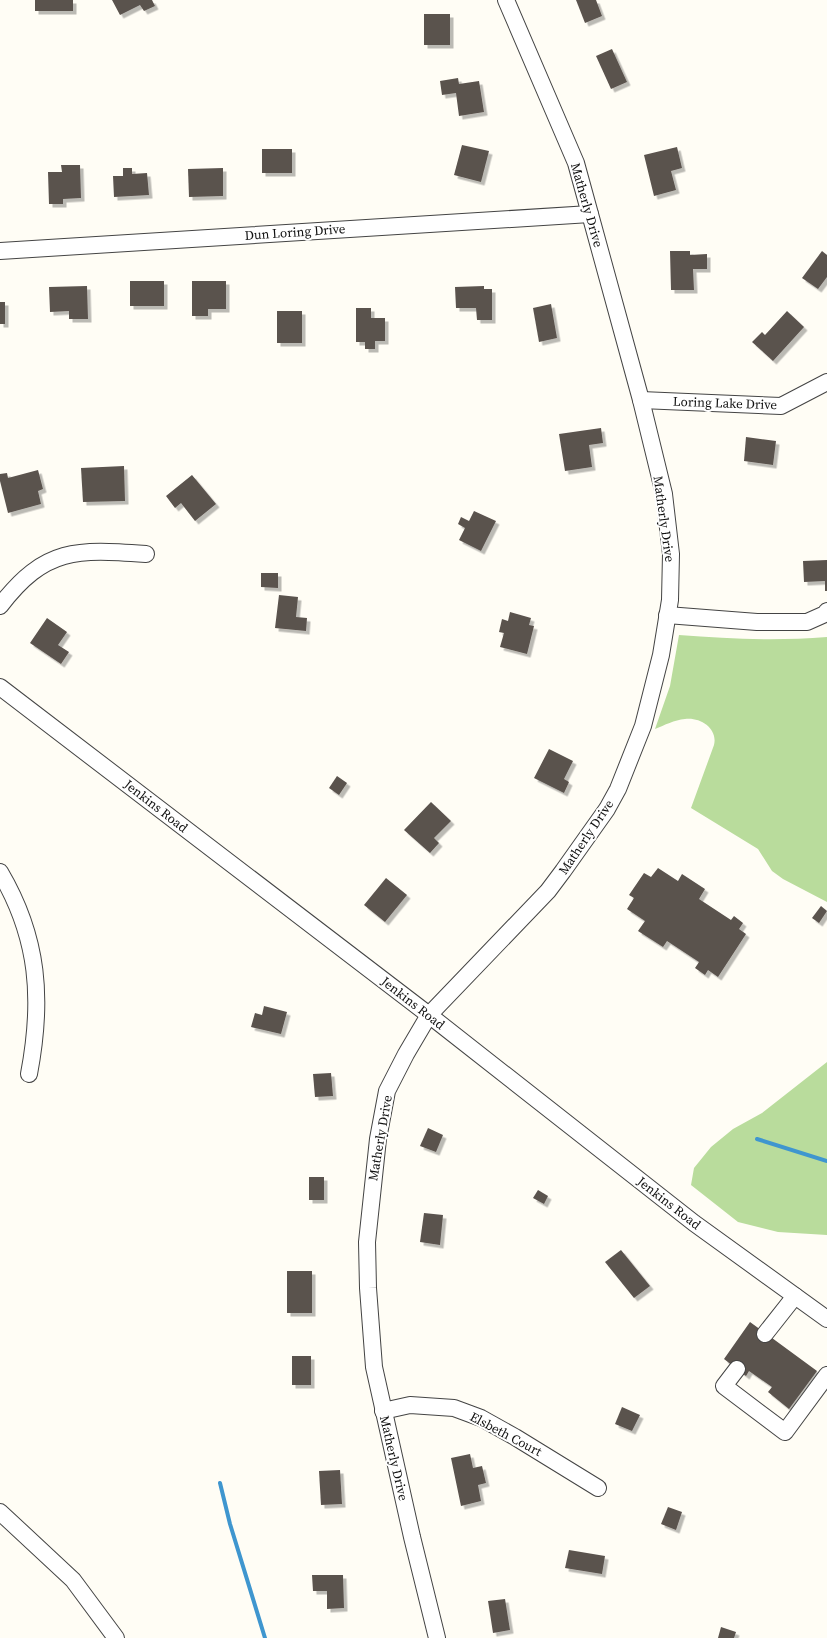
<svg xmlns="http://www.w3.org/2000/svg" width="827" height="1638" viewBox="0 0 827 1638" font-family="'Source Serif 4',serif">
  <defs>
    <filter id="shadow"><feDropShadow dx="3.5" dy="3.5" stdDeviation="0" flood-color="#0004"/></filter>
  </defs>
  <rect width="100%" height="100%" fill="#fffdf5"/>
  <!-- forest -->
  <g fill="#b9dc9c">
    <path d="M679 635C729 639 777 641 827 637V902L783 879 772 871 758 849 691 808 714 745C718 729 701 717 685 719 674 720 665 725 655 729L670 686Z"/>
    <polygon points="827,1062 827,1235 778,1232 738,1222 691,1185 694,1168 711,1147 733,1129 762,1113"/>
  </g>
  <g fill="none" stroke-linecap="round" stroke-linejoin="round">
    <!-- stream -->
    <g stroke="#3f96cf" stroke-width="4">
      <polyline points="757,1139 827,1161"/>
      <polyline points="220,1483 230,1524 265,1638"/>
    </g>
  </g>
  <!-- building -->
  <g fill="#5a524d" filter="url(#shadow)">
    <rect x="35" y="0" width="38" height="11"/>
    <polygon points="112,0 152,0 155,6 144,11 140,5 120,15"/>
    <polygon points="576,0 596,0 602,16 585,23"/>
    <rect x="424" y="14" width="26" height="31"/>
    <polygon points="612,49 627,82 611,89 596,56"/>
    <polygon points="458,78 459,84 479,81 484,112 459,116 456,93 442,95 440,81"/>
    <polygon points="462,145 489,151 481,182 454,175"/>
    <polygon points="677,147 682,168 671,171 676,190 654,196 644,155"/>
    <rect x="262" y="149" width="30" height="24"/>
    <polygon points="61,165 80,165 81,198 63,199 63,204 49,204 48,172 62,172"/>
    <polygon points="123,168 132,168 132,174 147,173 149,195 114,197 113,176 123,176"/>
    <polygon points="223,168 223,196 189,197 188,169"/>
    <polygon points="670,251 690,251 690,255 707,254 707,269 693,269 694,290 671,290"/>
    <polygon points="822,251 827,255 827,277 818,289 802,278"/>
    <rect x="130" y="281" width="34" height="25"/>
    <polygon points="192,281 226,281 226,309 208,309 208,316 192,316"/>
    <polygon points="87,286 88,319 69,319 69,311 50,312 49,287"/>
    <polygon points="484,286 484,289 492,289 492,320 477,320 476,308 456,308 455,287"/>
    <rect x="0" y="302" width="5" height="22"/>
    <polygon points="551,304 557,338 539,342 533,308"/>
    <polygon points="356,308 371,308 371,318 385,318 385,341 375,341 375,349 365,349 365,342 356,342"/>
    <rect x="277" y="311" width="25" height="32"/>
    <polygon points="787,311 804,327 773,361 752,342 762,332 765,335"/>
    <polygon points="601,428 603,443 589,445 592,467 565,471 559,434"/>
    <polygon points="746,437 776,441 773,465 744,461"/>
    <polygon points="124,466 125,501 83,502 81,468"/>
    <polygon points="38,470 43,489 38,491 41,504 8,513 0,481 0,474 7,473 8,478"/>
    <polygon points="192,475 216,504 195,521 181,503 175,508 166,496"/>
    <polygon points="474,511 496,521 481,551 459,540 465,528 458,524 461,517 469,521"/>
    <polygon points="827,560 827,591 825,591 825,581 804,582 803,561"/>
    <polygon points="261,573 278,573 278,588 261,587"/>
    <polygon points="279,595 298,597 296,617 307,618 306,631 275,628"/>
    <polygon points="510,612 531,618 529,625 534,626 527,654 500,647 504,633 499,632 502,619 508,621"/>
    <polygon points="47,618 67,632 58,645 69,652 61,664 30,643"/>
    <polygon points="549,749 573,761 564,779 569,782 564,793 534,778"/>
    <polygon points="337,776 347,783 339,795 329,788"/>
    <polygon points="431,802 451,821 434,838 439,843 430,853 404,830"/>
    <polygon points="658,868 678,881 682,874 705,889 699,899 731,920 734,916 743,923 739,929 746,934 718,977 708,970 705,975 695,968 699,962 667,941 663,947 638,931 645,921 627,909 634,898 629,895 644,873 651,877"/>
    <polygon points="386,878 407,895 385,922 364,905"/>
    <polygon points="821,906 827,911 819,923 812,918"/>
    <polygon points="264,1006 287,1012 281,1034 251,1027 255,1013 262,1015"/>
    <polygon points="331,1073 333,1096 315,1097 313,1074"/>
    <polygon points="428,1128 443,1135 436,1152 420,1146"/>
    <rect x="309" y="1177" width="15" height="23"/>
    <polygon points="538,1190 548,1196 544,1204 533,1198"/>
    <polygon points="424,1213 443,1215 440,1245 420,1242"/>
    <polygon points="621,1250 650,1286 634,1298 605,1262"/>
    <rect x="287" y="1271" width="25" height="42"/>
    <polygon points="750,1322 817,1371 789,1409 768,1392 772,1387 749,1371 746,1376 724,1359"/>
    <rect x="292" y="1356" width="19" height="29"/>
    <polygon points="622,1407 640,1415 632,1431 615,1424"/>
    <polygon points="470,1454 473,1468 482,1466 486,1483 478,1485 481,1501 461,1506 451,1458"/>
    <polygon points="340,1470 342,1504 321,1505 319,1471"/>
    <polygon points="668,1507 682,1512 676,1530 661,1524"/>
    <polygon points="569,1550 605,1556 602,1574 565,1568"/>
    <polygon points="312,1575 343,1575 344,1608 327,1609 327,1591 313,1591"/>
    <polygon points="505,1599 510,1630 493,1633 488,1601"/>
    <polygon points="721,1627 736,1632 734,1638 718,1638"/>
  </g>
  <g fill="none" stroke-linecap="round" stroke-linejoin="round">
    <defs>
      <g id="minor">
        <polyline points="0,251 590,214"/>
        <polyline points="641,400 781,406 827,382"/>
        <path d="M0 606C45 547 77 549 146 554"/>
        <polyline points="667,615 757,622 807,622 825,614 827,611"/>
        <polyline points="0,687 429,1015 694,1223 827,1319"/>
        <path d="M0 872C39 938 43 1000 29 1074"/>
        <polyline points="765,1334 795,1296"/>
        <polyline points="737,1369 724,1386 785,1432 827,1375"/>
        <polyline points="383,1411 410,1405 454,1408 481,1418 515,1437 598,1488"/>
        <polyline points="0,1512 73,1580 116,1638"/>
        <polyline points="437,1638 412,1537 374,1367 368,1288 367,1242 378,1139 387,1091 406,1054 429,1015 548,891 563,871 607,809 618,789 643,726 661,655 670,600 671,554 664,494 641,400 576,163 506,0"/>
      </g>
    </defs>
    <!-- minor casing -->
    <use href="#minor" stroke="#444" stroke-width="18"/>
    <!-- minor -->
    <use href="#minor" stroke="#fff" stroke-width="16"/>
  </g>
  <g text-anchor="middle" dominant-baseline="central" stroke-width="4" stroke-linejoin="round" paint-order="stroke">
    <!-- street labels -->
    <g font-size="13" fill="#111" stroke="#fff">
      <text transform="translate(587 205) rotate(74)">Matherly Drive</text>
      <text transform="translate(295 232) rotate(-4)">Dun Loring Drive</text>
      <text transform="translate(725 403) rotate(2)">Loring Lake Drive</text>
      <text transform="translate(664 519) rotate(82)">Matherly Drive</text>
      <text transform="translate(156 806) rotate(38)">Jenkins Road</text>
      <text transform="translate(586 837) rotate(-56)">Matherly Drive</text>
      <text transform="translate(413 1003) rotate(38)">Jenkins Road</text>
      <text transform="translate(380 1138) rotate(-80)">Matherly Drive</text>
      <text transform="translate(669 1203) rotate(38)">Jenkins Road</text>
      <text transform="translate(506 1434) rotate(28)">Elsbeth Court</text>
      <text transform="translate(394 1458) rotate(77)">Matherly Drive</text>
    </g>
  </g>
</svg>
